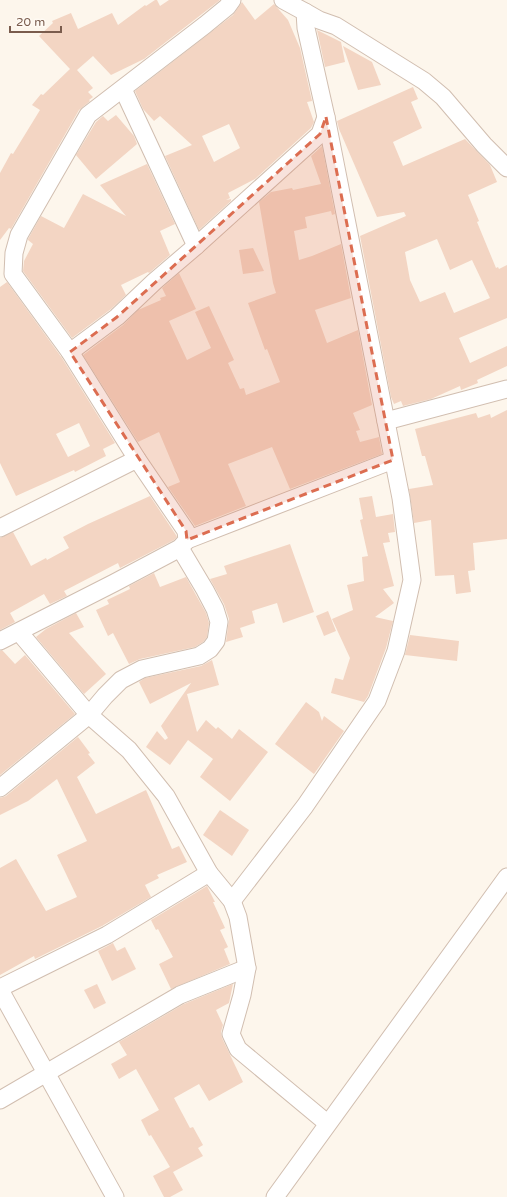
<svg xmlns="http://www.w3.org/2000/svg" width="507" height="1197" viewBox="0 0 507 1197" font-family="'Varela Round',sans-serif">
  <rect width="100%" height="100%" fill="#fdf6ec"/>
  <!-- building -->
  <g fill="#f3d5c3" fill-rule="evenodd">
    <polygon points="155,0 157,0 160,6 169,0 220,0 144,59 111,75 93,56 77,70 93,88 88,92 93,97 89,100 90,101 79,110 11,229 9,228 0,240 0,173 11,153 13,154 40,110 32,105 41,94 43,95 70,69 39,36 53,23 52,21 71,13 78,29 112,13 118,25 145,5 146,6"/>
    <path d="M242 2 255 20 274 4 288 20 300 48 312 101 307 102 314 122 311 128 255 179 228 193 230 198 226 200 231 199V201L199 230 165 156 192 145 160 116 154 121 143 109 135 91 233 15ZM229 124 240 148 214 162 202 136Z"/>
    <polygon points="317,30 341,42 345,62 325,67"/>
    <polygon points="343,46 372,62 381,85 358,90"/>
    <path d="M413 87 418 99 411 102 422 128 393 142 403 166 465 139 490 165 497 182 468 195 479 221 477 222 496 268 498 267 499 269 507 265V318L459 338 470 363 507 346V366L477 380 478 383 461 390 460 386 431 399 403 406 401 401 394 404 391 397 360 236 406 216 404 212 377 217 339 129 337 121ZM437 239 450 270 472 260 490 298 454 313 445 292 420 302 410 280 405 252Z"/>
    <polygon points="116,115 134,136 137,144 96,179 76,155 96,122 103,116 108,121"/>
    <polygon points="322,146 335,214 332,215 331,211 305,217 307,228 294,231 299,260 312,256 341,244 351,298 315,310 327,343 358,330 372,405 353,413 360,430 356,431 360,442 379,437 382,454 290,489 272,447 228,464 246,506 195,526 168,487 180,482 159,432 138,442 83,355 123,325 138,310 161,300 160,298 166,296 162,288 179,273 196,309 169,321 187,360 211,348 195,312 209,306 234,360 228,363 240,389 244,388 246,395 280,382 267,349 265,350 248,303 276,293 273,283 259,202 271,192 292,188 293,190 321,184 311,156"/>
    <polygon points="147,164 175,224 160,231 170,255 149,273 148,272 121,285 126,295 111,309 72,338 23,271 24,261 33,244 28,240 28,239 41,216 64,228 83,194 126,216 100,185"/>
    <polygon points="253,248 264,271 243,274 239,250"/>
    <path d="M7 282 62 358 115 443 103 449 106 456 75 472 74 470 16 496 0 463V287ZM79 423 90 446 68 457 56 434Z"/>
    <polygon points="507,410 507,539 473,543 475,570 468,571 471,592 456,594 454,575 435,576 431,520 414,523 409,489 433,485 425,456 422,456 415,429 476,413 478,418 490,414 491,418"/>
    <polygon points="150,496 176,535 177,537 174,540 120,568 118,563 64,591 67,596 50,604 44,594 10,613 15,622 0,630 0,538 13,532 31,566 46,558 47,560 69,548 63,537 88,524"/>
    <polygon points="372,496 376,517 393,514 395,532 388,533 390,542 383,543 394,586 383,589 394,603 375,617 393,621 386,648 368,696 364,702 331,693 335,678 343,680 350,658 332,619 353,610 347,585 364,581 362,557 368,556 360,520 363,519 359,498"/>
    <polygon points="290,544 314,612 283,623 277,603 252,611 255,623 240,628 243,637 226,642 229,619 224,604 210,579 227,574 224,566"/>
    <polygon points="154,573 160,587 186,577 206,613 209,623 207,637 203,642 195,647 140,659 129,664 113,633 108,636 96,610 109,604 107,600 130,589 129,586"/>
    <polygon points="328,611 336,631 324,636 316,616"/>
    <polygon points="76,613 84,627 69,633 106,674 84,694 36,637 46,629"/>
    <polygon points="410,635 459,641 457,661 405,655"/>
    <polygon points="2,650 15,664 25,655 75,714 0,775 0,651"/>
    <polygon points="212,660 219,685 187,694 197,732 206,720 216,729 218,727 232,739 239,729 268,752 230,801 200,777 213,759 188,740 170,765 146,747 157,731 165,740 168,738 161,726 191,683 150,704 139,682 145,678 201,666"/>
    <polygon points="306,702 319,712 322,721 324,716 344,731 314,774 275,744"/>
    <polygon points="78,737 90,753 88,754 95,763 77,777 96,814 146,790 172,849 179,846 187,862 157,875 159,878 145,885 151,897 102,926 35,959 34,956 0,975 0,868 16,859 46,911 77,897 57,855 87,841 57,779 28,801 0,815 0,798 6,796"/>
    <polygon points="220,810 249,830 232,856 203,835"/>
    <polygon points="207,886 215,902 213,902 225,928 220,930 228,947 224,949 230,964 171,989 159,964 173,957 158,929 156,930 151,920"/>
    <polygon points="113,943 117,951 125,947 136,969 112,981 98,951"/>
    <polygon points="97,984 106,1003 94,1009 84,990"/>
    <polygon points="233,984 229,1003 216,1010 223,1025 221,1032 222,1038 243,1082 209,1101 199,1084 174,1098 190,1128 193,1127 203,1145 198,1148 203,1156 173,1172 183,1190 170,1197 164,1197 153,1176 170,1167 151,1135 149,1136 141,1120 159,1110 136,1069 119,1079 111,1064 127,1055 119,1042 184,1004"/>
  </g>
  <g fill="none" stroke-linecap="round" stroke-linejoin="round">
    <defs>
      <g id="minor">
        <polyline points="305,12 319,20 336,26 424,81 443,97 484,145 507,168"/>
        <polyline points="123,89 196,246"/>
        <polyline points="70,352 117,317 155,281 196,246 320,134 326,117"/>
        <polyline points="386,421 507,389"/>
        <polyline points="0,528 137,459"/>
        <polyline points="187,540 393,460"/>
        <polyline points="19,632 89,715 129,750 166,796 209,873 232,901 238,917 247,968 242,995 231,1034 238,1049 327,1123"/>
        <polyline points="0,641 114,583 180,548 187,540 186,531 137,459 70,352 13,274 14,253 19,235 88,115 205,25 227,7 232,0"/>
        <polyline points="0,788 89,715 105,696 121,680 142,669 199,656 210,649 216,641 219,622 215,609 205,590 180,548"/>
        <polyline points="232,901 305,806 377,701 396,651 412,580 401,498 326,117 306,28 305,12 283,0"/>
        <polyline points="0,988 107,935 209,873"/>
        <polyline points="0,990 115,1197"/>
        <polyline points="0,1100 180,995 247,968"/>
        <polyline points="275,1197 507,877"/>
      </g>
    </defs>
    <!-- minor casing -->
    <use href="#minor" stroke="#d1beb0" stroke-width="19"/>
    <!-- minor -->
    <use href="#minor" stroke="#fff" stroke-width="17"/>
  </g>
  <!-- marked area -->
  <path fill="#dc6d51" fill-opacity="0.2" stroke="#dc6d51" stroke-width="3" stroke-dasharray="8 5" stroke-linejoin="round" d="M326 117 393 460 187 540 186 531 70 352 117 317 320 134Z"/>
  <!-- scale -->
  <path d="M10 26v6h51v-6" fill="none" stroke="#7a5c4d" stroke-width="2"/>
  <text x="16" y="26" font-size="12" fill="#7a5c4d" stroke="#fffaf3" stroke-width="3" paint-order="stroke">20 m</text>
</svg>
